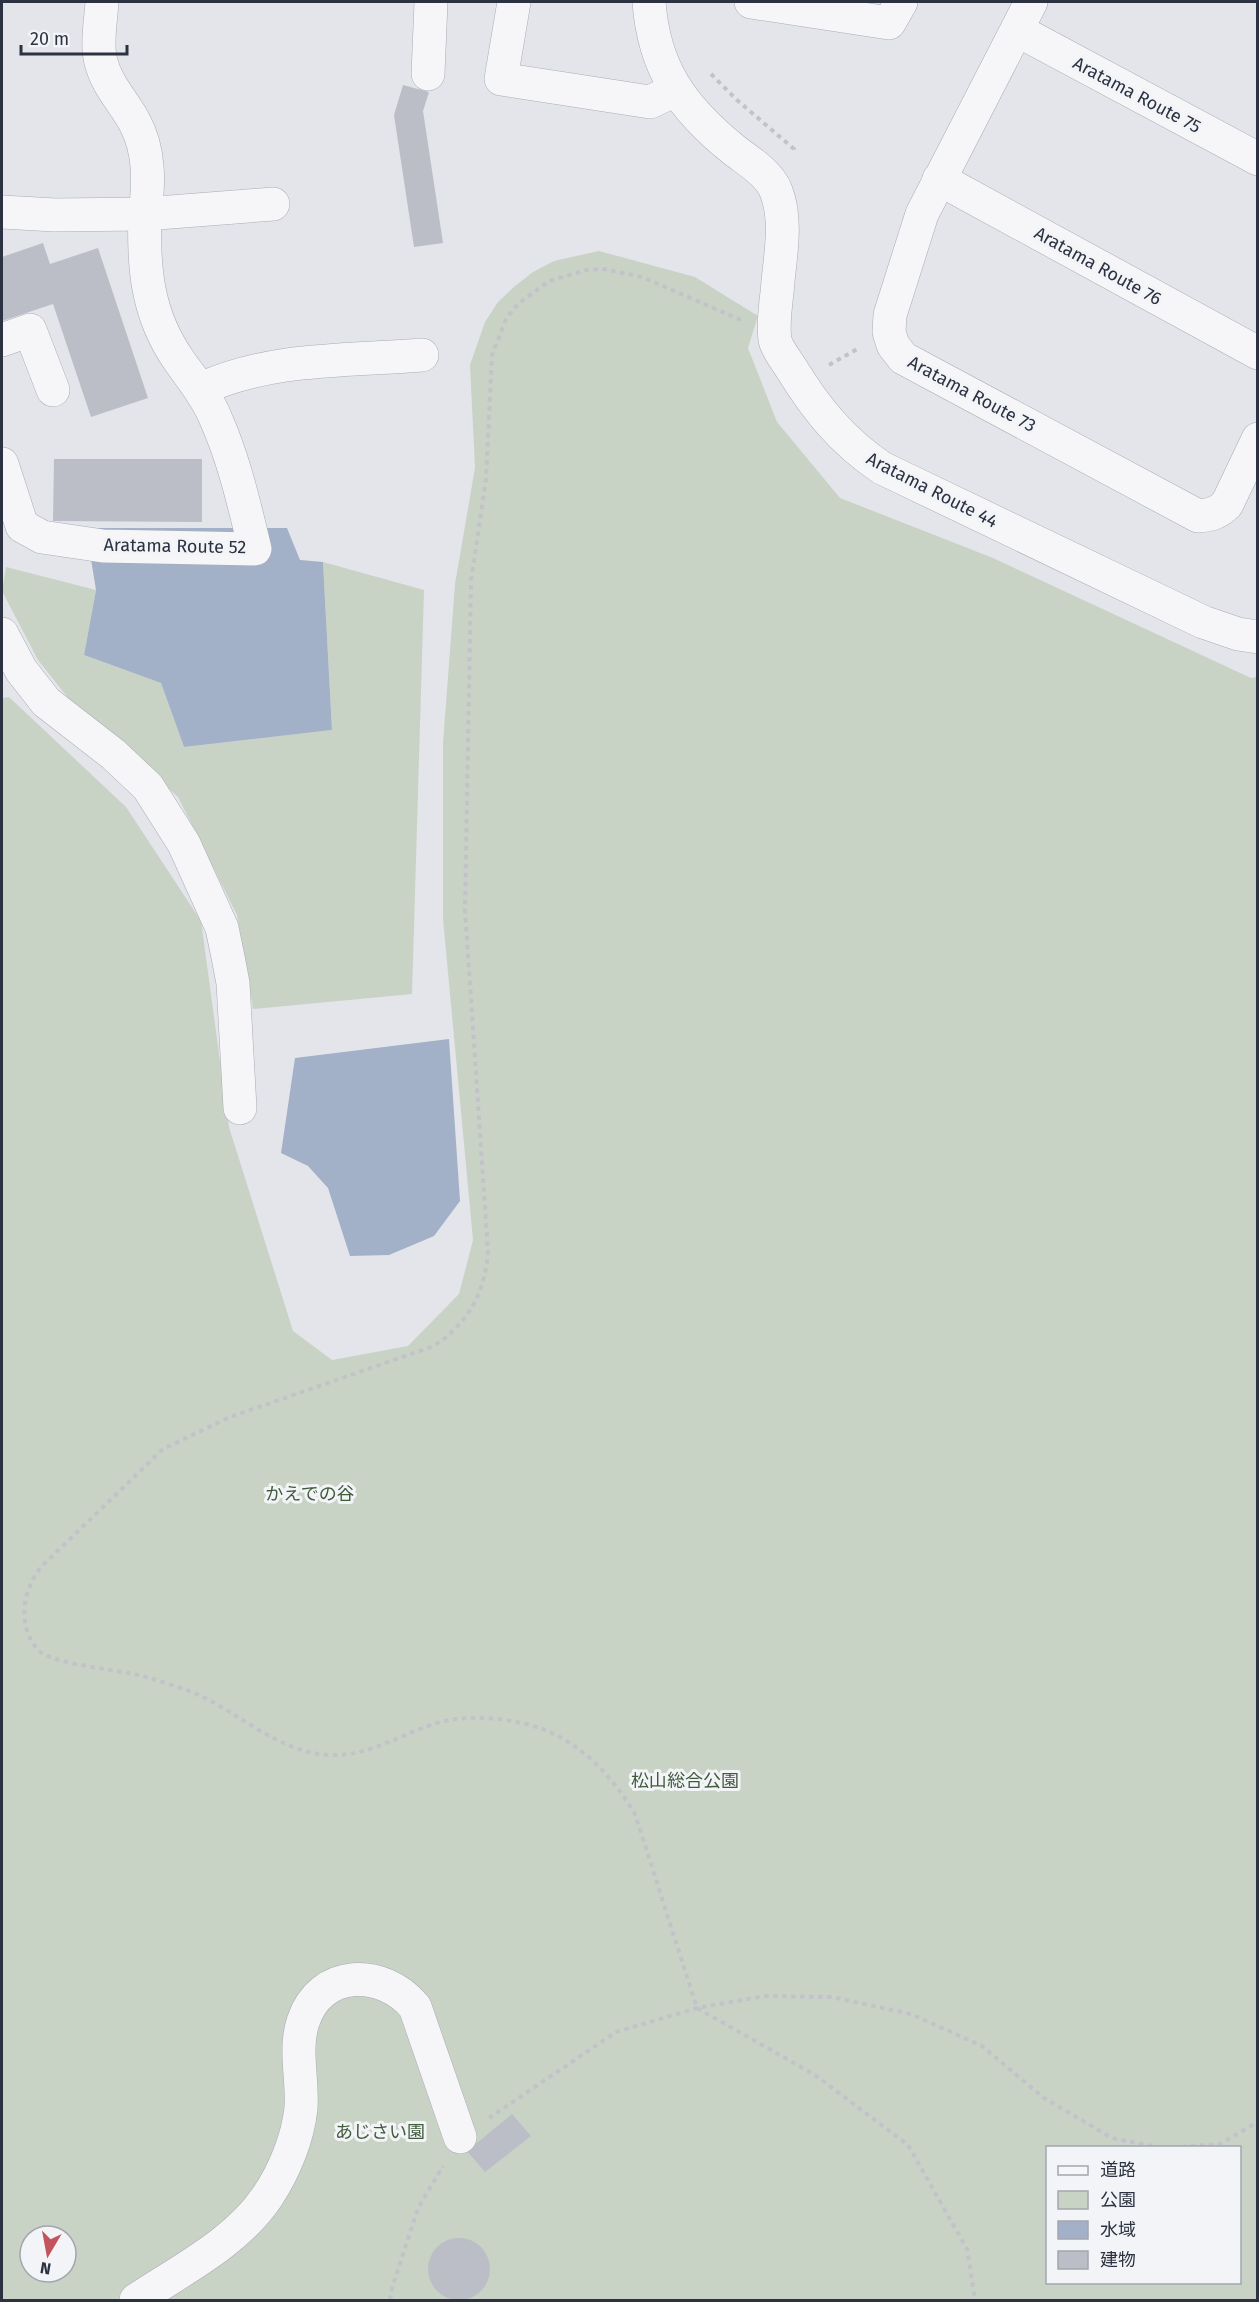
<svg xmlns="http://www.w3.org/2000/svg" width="1259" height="2302" viewBox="0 0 1259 2302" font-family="'Fira Sans','Noto Sans JP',sans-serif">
  <rect width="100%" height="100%" fill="#e3e5ea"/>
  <!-- green -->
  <g fill="#c8d3c5" fill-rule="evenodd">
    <path d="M599 251 695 277 758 316 748 348 777 422 840 498 993 558 1251 678 1257 677V2300H2V698L9 697 126 807 201 921 229 1127 293 1331 332 1360 408 1346 459 1294 473 1240 443 919V743L455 584 475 468 470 365 485 322 498 302 515 286 533 272 554 261ZM1048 2148H1240V2282H1048ZM30 2236H66V2272H30Z"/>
    <polygon points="323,562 424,590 412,994 253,1009 237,915 178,797 69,699 38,660 2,591 6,567 96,590 84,655 161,683 184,747 332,730"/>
  </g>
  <!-- water -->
  <g fill="#a2b1c7">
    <polygon points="86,528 287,528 300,560 323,562 332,730 184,747 161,683 84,655 96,590"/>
    <polygon points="449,1039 460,1201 434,1236 389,1255 350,1256 328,1188 308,1166 281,1153 295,1058"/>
  </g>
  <!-- building -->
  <g fill="#bbbec6">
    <polygon points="403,85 429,92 423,111 443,243 414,247 394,115"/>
    <polygon points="43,243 50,264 98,248 148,398 91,417 53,304 2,321 2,257"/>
    <polygon points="54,459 202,459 202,522 53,521"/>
    <polygon points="512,2114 531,2136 485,2172 467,2151"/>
    <circle cx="459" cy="2269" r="31"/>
  </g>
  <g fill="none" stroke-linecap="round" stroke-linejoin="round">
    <defs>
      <g id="street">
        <polyline points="514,2 501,79 650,102 675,90"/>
        <path d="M649 2C654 69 682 108 734 150 748 161 769 173 776 191 787 219 781 252 778 281 777 299 772 322 775 340 777 349 786 360 791 368 816 409 842 441 882 468L1203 622 1238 634 1258 637"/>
        <polyline points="751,2 889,23 901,2"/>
        <path d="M1031 2 922 214 890 315 889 332 893 345 903 358 1198 516C1211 515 1218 513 1227 504L1258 439"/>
        <polyline points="1017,30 1258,159"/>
        <polyline points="428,74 431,2"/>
        <polyline points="939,179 1258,353"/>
        <path d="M2 212 55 215 145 214C149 183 150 151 135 123 124 102 107 86 101 62 96 44 101 20 102 2"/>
        <polyline points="2,340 30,330 53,390"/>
        <path d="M201 389C269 357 349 361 422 355"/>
        <path d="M2 464 22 526 42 537 103 546 255 549C244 504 234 459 215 417 206 395 191 378 178 359 147 314 143 267 145 214L273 204"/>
        <polyline points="2,634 21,670 46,702 113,754 148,787 184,844 222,928 228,957 233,983 240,1108"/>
        <path d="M136 2300C181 2270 236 2243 267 2197 284 2172 298 2138 301 2108 303 2080 294 2049 303 2022 320 1968 383 1968 415 2007L460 2137"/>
      </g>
    </defs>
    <!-- street casing -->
    <use href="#street" stroke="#a8acb4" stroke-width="34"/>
    <!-- path -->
    <g stroke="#c1c3c9" stroke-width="4" stroke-dasharray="4.5 4.5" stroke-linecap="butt">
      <polyline points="711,74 737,100 794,149 793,153"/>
      <path d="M741 320 642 277 604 269 586 270 549 281 518 304 506 319 492 355 486 479 471 581 465 910 488 1252C485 1293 468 1323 434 1346L230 1417 163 1449 41 1567C22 1591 17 1626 38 1650 50 1664 121 1670 143 1676 162 1682 184 1688 203 1697 244 1717 280 1752 329 1755 369 1757 400 1734 437 1723 464 1715 495 1717 522 1723 573 1734 609 1771 635 1814L697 2008 815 2075 908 2145 967 2249 975 2300"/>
      <polyline points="829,365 859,348"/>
      <polyline points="489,2118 616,2032 697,2008 765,1996 832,1997 911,2014 982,2046 1044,2098 1112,2138 1163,2148"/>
      <polyline points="1164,2148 1220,2144 1258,2122"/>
      <polyline points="390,2300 392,2288 418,2208 443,2166"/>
    </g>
    <!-- street -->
    <use href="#street" stroke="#f6f6f9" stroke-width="33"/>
  </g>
  <g text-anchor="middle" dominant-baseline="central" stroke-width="6" stroke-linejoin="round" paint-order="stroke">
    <!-- street labels -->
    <g font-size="18" fill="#2c3241" stroke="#f3f4f7">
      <text transform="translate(1137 95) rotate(28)">Aratama Route 75</text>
      <text transform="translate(1098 266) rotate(29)">Aratama Route 76</text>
      <text transform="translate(972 394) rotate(28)">Aratama Route 73</text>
      <text transform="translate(932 490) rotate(27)">Aratama Route 44</text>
      <text transform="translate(175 546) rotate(1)">Aratama Route 52</text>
    </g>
    <!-- park labels -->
    <g font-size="18" fill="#3f5b3b" stroke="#f3f4f7">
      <text x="310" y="1494">かえでの谷</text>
      <text x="685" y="1781">松山総合公園</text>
      <text x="380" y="2132">あじさい園</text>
    </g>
  </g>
  <!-- border -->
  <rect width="1259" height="2302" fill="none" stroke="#2c3241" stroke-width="6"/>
  <!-- legend -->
  <rect x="1046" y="2146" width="195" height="138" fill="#f3f4f7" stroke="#a3a6ae" stroke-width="1.5"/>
  <rect x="1058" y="2166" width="30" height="9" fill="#f6f6f9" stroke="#a3a6ae" stroke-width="1.5"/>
  <text x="1100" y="2176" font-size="18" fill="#2c3241">道路</text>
  <rect x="1058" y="2191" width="30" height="18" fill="#c8d3c5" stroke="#a3a6ae" stroke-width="1.5"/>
  <text x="1100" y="2206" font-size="18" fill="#2c3241">公園</text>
  <rect x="1058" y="2221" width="30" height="18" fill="#a2b1c7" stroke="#a3a6ae" stroke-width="1.5"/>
  <text x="1100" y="2236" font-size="18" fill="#2c3241">水域</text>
  <rect x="1058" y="2251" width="30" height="18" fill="#bbbec6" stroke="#a3a6ae" stroke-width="1.5"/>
  <text x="1100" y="2266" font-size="18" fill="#2c3241">建物</text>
  <!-- north arrow -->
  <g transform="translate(48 2254) rotate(190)"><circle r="28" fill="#f3f4f7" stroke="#a3a6ae" stroke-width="1.5"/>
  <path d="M0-4.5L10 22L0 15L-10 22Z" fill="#c3545c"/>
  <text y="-9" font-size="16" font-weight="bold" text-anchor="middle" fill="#2c3241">N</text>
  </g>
  <!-- scale -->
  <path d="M21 45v9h106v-9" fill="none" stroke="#2c3241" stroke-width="3"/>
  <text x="30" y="45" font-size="18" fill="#2c3241" stroke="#f3f4f7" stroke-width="4.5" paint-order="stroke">20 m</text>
</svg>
